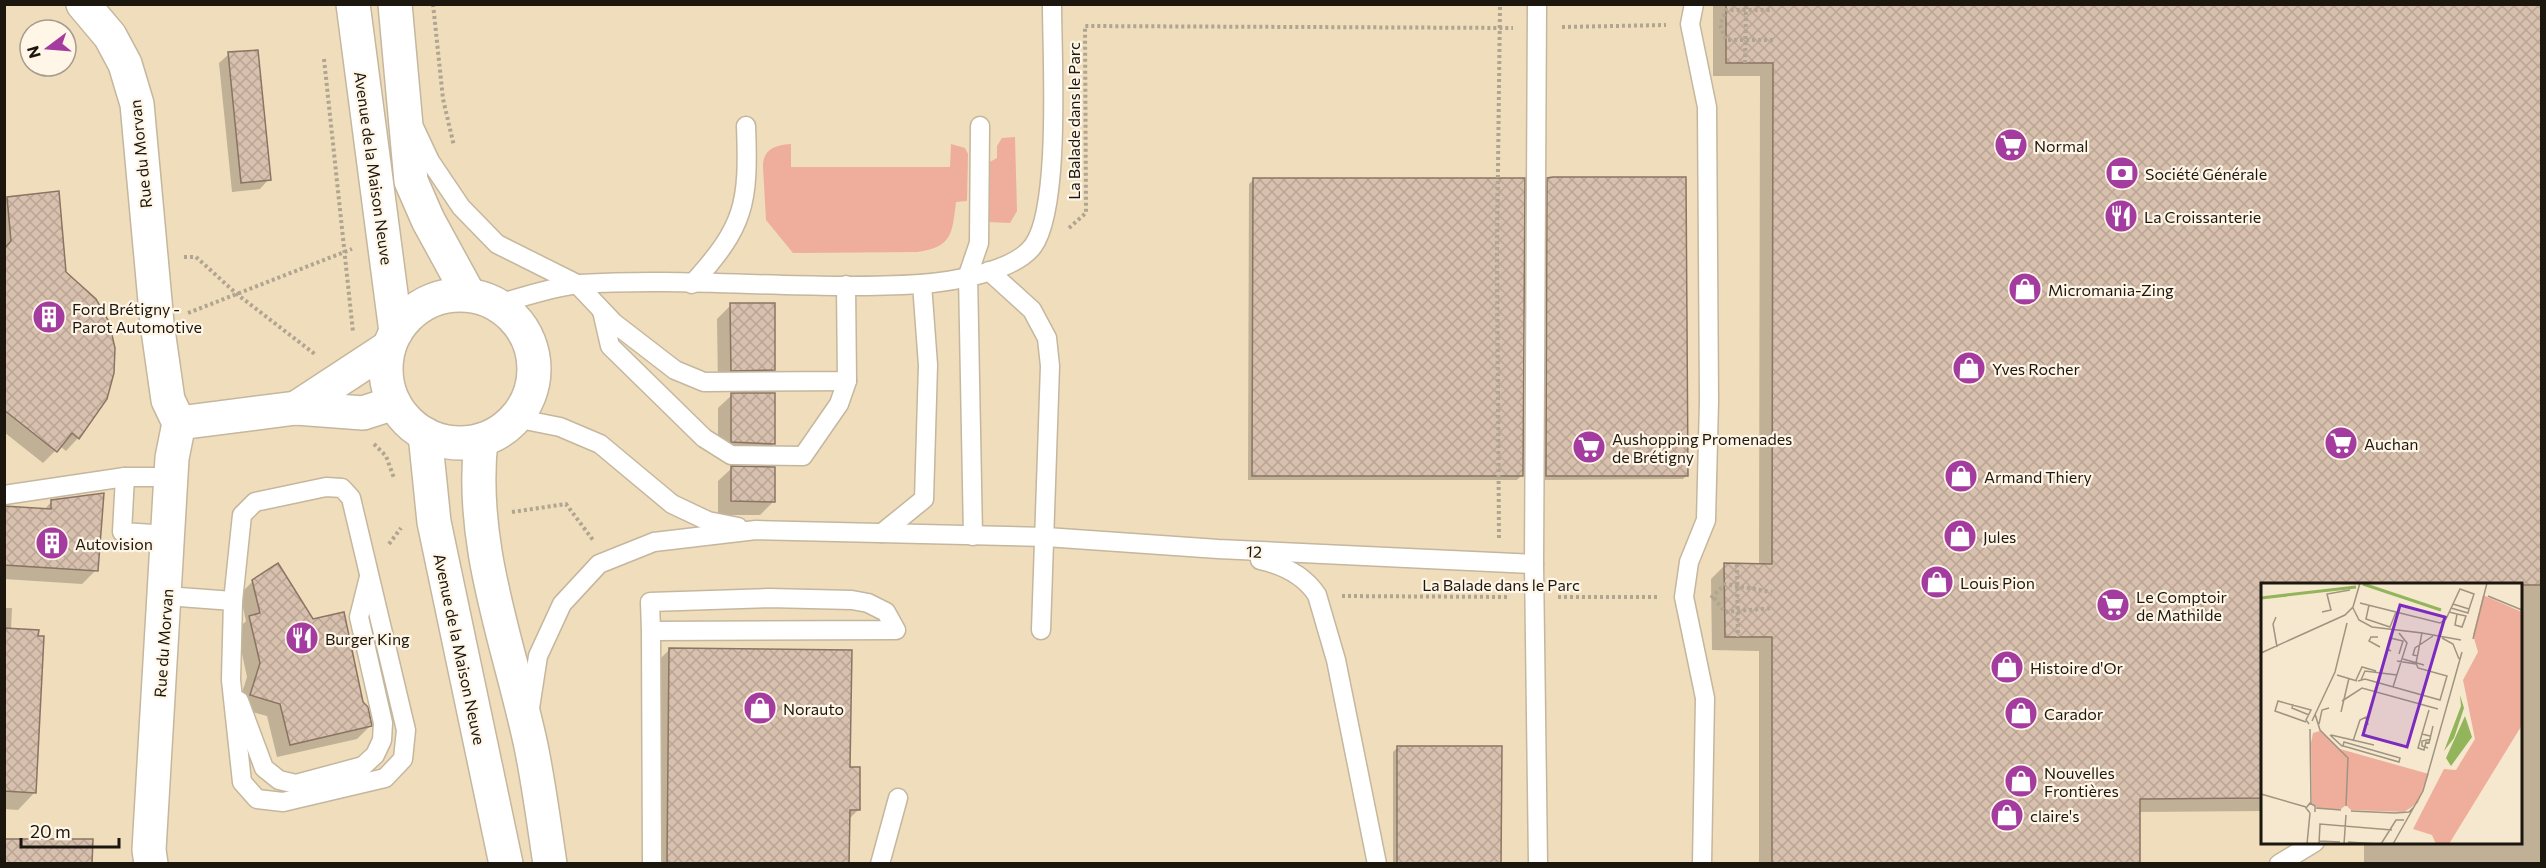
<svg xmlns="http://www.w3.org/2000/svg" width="2546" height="868" viewBox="0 0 2546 868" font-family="Commissioner,sans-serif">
  <defs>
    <pattern id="building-cross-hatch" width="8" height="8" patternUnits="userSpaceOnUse" patternTransform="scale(1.5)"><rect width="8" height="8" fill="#d8c0ae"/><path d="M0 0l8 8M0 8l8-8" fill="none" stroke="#b9a494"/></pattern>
  </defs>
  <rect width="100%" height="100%" fill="#f6e8ce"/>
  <!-- built -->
  <path fill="#efddbc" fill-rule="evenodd" d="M5 5H2541V863L5 864ZM30 30H66V66H30ZM2262 584H2520V842H2262Z"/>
  <!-- green -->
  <g fill="#eeae9b">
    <polygon points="1015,137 1017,211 1010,223 988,222 988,163 997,158 997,146 1002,138"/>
    <path d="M791 144V167H950L951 144 965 148 968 154 967 201 956 202C952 233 953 247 917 252L793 253 766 220 763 167C763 149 775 145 791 144Z"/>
  </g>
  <!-- shadow -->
  <g fill="#0003">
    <polygon points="2542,4 2542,864 2364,864 2364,842 2520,842 2520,584 2262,584 2262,811 2139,812 2138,864 1759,864 1759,651 1712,650 1711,579 1725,565 1759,565 1760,76 1713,76 1713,5"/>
    <polygon points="229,54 269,179 260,189 232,192 219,63"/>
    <polygon points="1254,179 1522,475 1517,480 1248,480 1249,184"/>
    <polygon points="1548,179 1687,475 1683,479 1542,480 1544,184"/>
    <polygon points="7,198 65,273 105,398 78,438 66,451 60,446 43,463 4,432 4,201"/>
    <polygon points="731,305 774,370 760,383 718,384 717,319"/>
    <polygon points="732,395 773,444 760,457 718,455 718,408"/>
    <polygon points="732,468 774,501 760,515 718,515 718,481"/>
    <polygon points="52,501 96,570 82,584 4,579 4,508 44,510"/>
    <polygon points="253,581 362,703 370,726 357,739 277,757 267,716 237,708 247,677 237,630 246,621 240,594"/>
    <polygon points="4,608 12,608 11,630 35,792 18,810 4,809"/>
    <polygon points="669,650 849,768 858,810 848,820 848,864 650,864 652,667"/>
    <polygon points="1398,747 1500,864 1393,864 1393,752"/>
  </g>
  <!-- building -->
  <g fill="url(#building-cross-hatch)" stroke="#8a7463" stroke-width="1.5">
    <polygon points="1726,4 2541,4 2541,585 2262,585 2262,798 2140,799 2140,864 1772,864 1772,637 1725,637 1724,563 1772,564 1773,63 1726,63"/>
    <polygon points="258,50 271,180 241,183 228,52"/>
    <polygon points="1553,177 1686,177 1688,476 1546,476 1547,178"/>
    <polygon points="1253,178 1525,178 1523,476 1252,476"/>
    <polygon points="59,191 66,272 96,299 109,322 115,348 114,373 107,399 79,439 72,433 57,452 4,410 4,249 11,241 7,197"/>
    <polygon points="730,303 775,303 775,370 731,371"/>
    <polygon points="731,393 775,393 775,444 731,442"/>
    <polygon points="731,466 775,467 775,502 731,501"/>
    <polygon points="104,493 98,571 4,565 4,506 51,509 51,500"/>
    <polygon points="278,563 313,619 344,612 363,702 368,707 372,726 290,745 280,704 250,695 260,663 249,616 260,613 252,580"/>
    <polygon points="4,628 39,630 38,636 44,636 36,793 4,791"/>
    <polygon points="669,648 852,650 850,767 860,767 860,810 850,810 849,864 667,864"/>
    <polygon points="1397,746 1502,746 1501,864 1397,864"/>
    <polygon points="4,839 93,839 92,864 4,864"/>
  </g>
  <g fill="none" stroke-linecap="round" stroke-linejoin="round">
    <defs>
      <g id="service">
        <polyline points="1537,4 1534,564 1538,864"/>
        <polyline points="1694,4 1690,24 1707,107 1709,401 1706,520 1689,562 1684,597 1705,698 1702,864"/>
        <polyline points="415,129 430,161 461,207 497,244 577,284 614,323 675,370 704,382 847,381 846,285"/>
        <polyline points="989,271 1032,310 1047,338 1050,366 1041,630"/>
        <path d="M692 284C745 226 749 204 746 126"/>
        <path d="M496 304C523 298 553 286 580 284 693 277 807 291 920 284 950 282 1014 272 1033 246 1061 208 1052 56 1052 4"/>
        <polyline points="602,311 610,346 704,438 731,455 803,456 839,404 847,381"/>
        <polyline points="515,418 560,427 600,444 672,504 708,521 738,527"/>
        <polyline points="125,477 122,532 169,535"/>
        <polygon points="326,487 342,488 351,498 406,730 403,759 385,778 283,802 257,799 242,782 231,680 233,601 242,515 255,502"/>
        <polyline points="4,495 125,477 171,477"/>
        <polyline points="882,533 924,499 928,365 922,284"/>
        <polyline points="973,536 968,275 979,243 980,126"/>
        <path d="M1260 560C1283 565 1304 575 1317 595L1336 660 1377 864"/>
        <polyline points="166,596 233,601"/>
        <polyline points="651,631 650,602 769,598 852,600 868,603 886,612 896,630 651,631 652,864"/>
        <polyline points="239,701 264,768 279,780 296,784 363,766 375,755 382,740 383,723 359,617 369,577"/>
        <polyline points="530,708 538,656 562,604 599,564 654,542 756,530 1046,537 1218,549 1534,564"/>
        <polyline points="880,864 898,798"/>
        <polyline points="2279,864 2315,842"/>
      </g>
      <g id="minor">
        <polyline points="83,4 110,36 125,64 137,104 157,323 168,400 179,423 172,458 149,850 151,864"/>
        <polyline points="353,4 396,332"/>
        <polyline points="395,4 411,181 428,220 469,295"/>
        <circle cx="460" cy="369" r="74"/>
        <polyline points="296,408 389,347"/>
        <polyline points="179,423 296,408 363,413 394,403"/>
        <polyline points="425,434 434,522 506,864"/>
        <path d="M481 440C469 546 509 643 531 746 539 785 544 824 550 864"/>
      </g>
    </defs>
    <!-- service casing -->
    <use href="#service" stroke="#c5b79e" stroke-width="21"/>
    <!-- minor casing -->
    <use href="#minor" stroke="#c5b79e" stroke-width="36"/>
    <!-- path -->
    <g stroke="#b0a590" stroke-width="4" stroke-dasharray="3 3" stroke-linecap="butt">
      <polyline points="433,4 443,99 454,146"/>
      <polyline points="1562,27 1666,25"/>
      <polyline points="1773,40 1726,40 1720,25 1726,10 1773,10"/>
      <polyline points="324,59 353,332"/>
      <polyline points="1745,63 1746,4"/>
      <polyline points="1069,228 1086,213 1085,26 1513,28"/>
      <polyline points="184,257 196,257 238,295 316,355"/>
      <polyline points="188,313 352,249"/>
      <polyline points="374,444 386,456 394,478"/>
      <polyline points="512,512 566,504 593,540"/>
      <polyline points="1499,538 1497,250 1500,4"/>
      <polyline points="389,544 401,528"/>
      <polyline points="1737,564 1738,637"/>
      <polyline points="1342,596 1509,597"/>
      <polyline points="1558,597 1659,597"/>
      <polyline points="1711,598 1725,584 1772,592"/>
      <polyline points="1714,598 1725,612 1772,608"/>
    </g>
    <!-- service -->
    <use href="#service" stroke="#fff" stroke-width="18"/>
    <!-- minor -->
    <use href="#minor" stroke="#fff" stroke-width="33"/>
  </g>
  <!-- icons -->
  <defs>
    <symbol id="supermarket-disc" viewBox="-11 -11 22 22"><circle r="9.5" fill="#a43c9f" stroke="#fff6e7"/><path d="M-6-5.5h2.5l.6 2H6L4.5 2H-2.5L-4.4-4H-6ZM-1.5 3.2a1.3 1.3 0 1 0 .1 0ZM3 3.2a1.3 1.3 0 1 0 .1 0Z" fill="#fff"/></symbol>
    <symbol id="bank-disc" viewBox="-11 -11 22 22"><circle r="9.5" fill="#a43c9f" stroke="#fff6e7"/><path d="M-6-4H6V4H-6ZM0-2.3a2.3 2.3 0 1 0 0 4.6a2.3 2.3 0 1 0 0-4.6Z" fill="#fff"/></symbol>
    <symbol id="restaurant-disc" viewBox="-11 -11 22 22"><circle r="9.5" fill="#a43c9f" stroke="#fff6e7"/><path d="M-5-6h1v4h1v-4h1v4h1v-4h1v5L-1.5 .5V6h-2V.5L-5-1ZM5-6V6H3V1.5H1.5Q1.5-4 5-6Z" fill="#fff"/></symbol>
    <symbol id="shop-disc" viewBox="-11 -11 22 22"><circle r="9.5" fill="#a43c9f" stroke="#fff6e7"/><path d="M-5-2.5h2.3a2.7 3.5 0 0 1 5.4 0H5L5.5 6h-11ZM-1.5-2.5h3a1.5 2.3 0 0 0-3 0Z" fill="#fff"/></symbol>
    <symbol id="building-disc" viewBox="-11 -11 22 22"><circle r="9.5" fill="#a43c9f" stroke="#fff6e7"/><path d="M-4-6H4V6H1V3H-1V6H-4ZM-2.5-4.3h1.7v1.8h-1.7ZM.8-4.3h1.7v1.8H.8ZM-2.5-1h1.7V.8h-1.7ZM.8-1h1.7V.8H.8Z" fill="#fff"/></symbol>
  </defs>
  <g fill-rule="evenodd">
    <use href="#supermarket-disc" x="1992" y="126" width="38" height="38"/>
    <use href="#bank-disc" x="2103" y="154" width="38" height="38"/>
    <use href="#restaurant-disc" x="2102" y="197" width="38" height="38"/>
    <use href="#shop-disc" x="2006" y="270" width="38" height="38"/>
    <use href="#building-disc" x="30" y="298" width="38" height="38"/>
    <use href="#shop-disc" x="1950" y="349" width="38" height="38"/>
    <use href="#supermarket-disc" x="2322" y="424" width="38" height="38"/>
    <use href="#supermarket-disc" x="1570" y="428" width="38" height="38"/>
    <use href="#shop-disc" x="1942" y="457" width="38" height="38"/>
    <use href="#shop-disc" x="1941" y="517" width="38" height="38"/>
    <use href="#building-disc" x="33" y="524" width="38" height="38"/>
    <use href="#shop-disc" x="1918" y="563" width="38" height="38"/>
    <use href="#supermarket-disc" x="2094" y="586" width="38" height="38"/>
    <use href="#restaurant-disc" x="283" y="619" width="38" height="38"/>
    <use href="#shop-disc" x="1988" y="648" width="38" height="38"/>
    <use href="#shop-disc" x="741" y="689" width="38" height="38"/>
    <use href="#shop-disc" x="2002" y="694" width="38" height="38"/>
    <use href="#shop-disc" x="2002" y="762" width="38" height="38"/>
    <use href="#shop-disc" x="1988" y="796" width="38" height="38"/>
  </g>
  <g text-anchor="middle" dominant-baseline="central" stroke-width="4.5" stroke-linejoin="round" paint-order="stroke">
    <!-- street labels -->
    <g font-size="16" fill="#1c170e" stroke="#fff6e7">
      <text transform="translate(1073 121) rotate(-90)">La Balade dans le Parc</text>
      <text transform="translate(140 154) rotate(-96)">Rue du Morvan</text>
      <text transform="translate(374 168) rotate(82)">Avenue de la Maison Neuve</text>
      <text transform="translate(1254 551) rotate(3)">12</text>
      <text x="1501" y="584">La Balade dans le Parc</text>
      <text transform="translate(163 643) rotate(-86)">Rue du Morvan</text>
      <text transform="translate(460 649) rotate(78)">Avenue de la Maison Neuve</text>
    </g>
    <!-- poi labels -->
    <g font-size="16" fill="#1c170e" stroke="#fff6e7" text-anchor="start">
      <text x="2034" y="145">Normal</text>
      <text x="2145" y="173">Société Générale</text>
      <text x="2144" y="216">La Croissanterie</text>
      <text x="2048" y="289">Micromania-Zing</text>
      <text x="72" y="308">Ford Brétigny -<tspan x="72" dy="18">Parot Automotive</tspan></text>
      <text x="1992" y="368">Yves Rocher</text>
      <text x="1612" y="438">Aushopping Promenades<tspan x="1612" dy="18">de Brétigny</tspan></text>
      <text x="2364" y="443">Auchan</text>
      <text x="1984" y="476">Armand Thiery</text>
      <text x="1983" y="536">Jules</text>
      <text x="75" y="543">Autovision</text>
      <text x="1960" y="582">Louis Pion</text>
      <text x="2136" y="596">Le Comptoir<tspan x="2136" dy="18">de Mathilde</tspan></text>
      <text x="325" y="638">Burger King</text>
      <text x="2030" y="667">Histoire d'Or</text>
      <text x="783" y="708">Norauto</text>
      <text x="2044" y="713">Carador</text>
      <text x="2044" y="772">Nouvelles<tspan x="2044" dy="18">Frontières</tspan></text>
      <text x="2030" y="815">claire's</text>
    </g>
  </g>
  <!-- overview -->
  <g transform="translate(2261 583)">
    <rect width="261" height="261" fill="#f6e8ce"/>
    <path d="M59 148 79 166 168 191 157 220 143 229 90 227 85 222 80 226H58L51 220 50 160 52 150Z" fill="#eeae9b"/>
    <path d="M222 12 261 29V142L188 261H175L171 252 152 246 183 186 195 187 214 156 202 97 217 69 212 52Z" fill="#eeae9b"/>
    <path d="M199 112 203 125 193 155 183 168 200 123ZM204 133 211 154 190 183 185 175Z" fill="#92b45a"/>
    <path fill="none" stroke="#92b45a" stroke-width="3" d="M102 1 180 27M0 15 95 4"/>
    <path fill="none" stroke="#9f9481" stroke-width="1.5" d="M227 13 261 27M99 20 179 40 185 36 199 6 213 11 208 26M108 22 105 36 129 44 135 29M92 25 98 37 111 44 161 50 155 80M190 25 207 30 208 26 192 21M61 29 70 27 66 11 89 7M188 29 196 31 205 33 201 44 194 42 196 31M15 34 12 41 16 64M161 50 200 57M117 54H110L108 58 119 64M181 55 192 61 198 76M212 56 226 0M130 68 126 66 129 55 142 58 138 71M0 70 84 32 92 24 99 0M157 73 152 72 154 65 172 53M142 76 163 82M136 78 155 81M76 92 96 98M95 97 101 84 115 88M100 97 104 88 136 92M97 98 104 96 179 117 186 93 157 85 155 80M132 104 146 60 138 50M81 118 101 105 177 126M32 121 31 125 48 132M80 129 88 95M54 131 59 147 87 175 85 223M51 138 74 89 86 40M45 139 14 128 17 118 50 127 45 137 48 141M58 141 61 127 68 125M49 146 50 220M161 151 168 127M69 152 81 163H82L86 164 138 179 139 175 83 159 82 163M70 152 113 162M169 153 161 151 157 165 163 167 165 159 168 160 172 143M92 158 99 137 105 134 107 142M167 165 161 163V158L170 156M0 211 45 224M55 225 80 227M90 228 134 230M49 230 45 225 49 220 54 223V229M134 230 148 229 153 224M58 258 79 259M87 259 116 261M46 261 49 230M58 261 59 241 131 247M83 261 85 232M120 261 135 237H143M132 261 162 208 201 69"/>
    <path fill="#7b2cbf" fill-opacity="0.15" stroke="#7b2cbf" stroke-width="3" d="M139 22 184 34 146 164 102 152Z"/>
    <rect width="261" height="261" fill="none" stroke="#1c170e" stroke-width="3"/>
  </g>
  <!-- border -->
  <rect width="2546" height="868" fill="none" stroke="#1c170e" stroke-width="12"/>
  <!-- north arrow -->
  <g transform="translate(48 48) rotate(254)"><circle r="28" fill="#fff6e7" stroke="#a49d90" stroke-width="1.5"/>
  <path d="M0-4.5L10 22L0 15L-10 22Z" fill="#a43c9f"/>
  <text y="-9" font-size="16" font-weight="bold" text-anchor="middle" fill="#1c170e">N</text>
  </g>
  <!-- scale -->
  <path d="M21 838v9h98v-9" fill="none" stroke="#1c170e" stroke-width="3"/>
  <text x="30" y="838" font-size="18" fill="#1c170e" stroke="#fff6e7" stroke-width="4.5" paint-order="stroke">20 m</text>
</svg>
